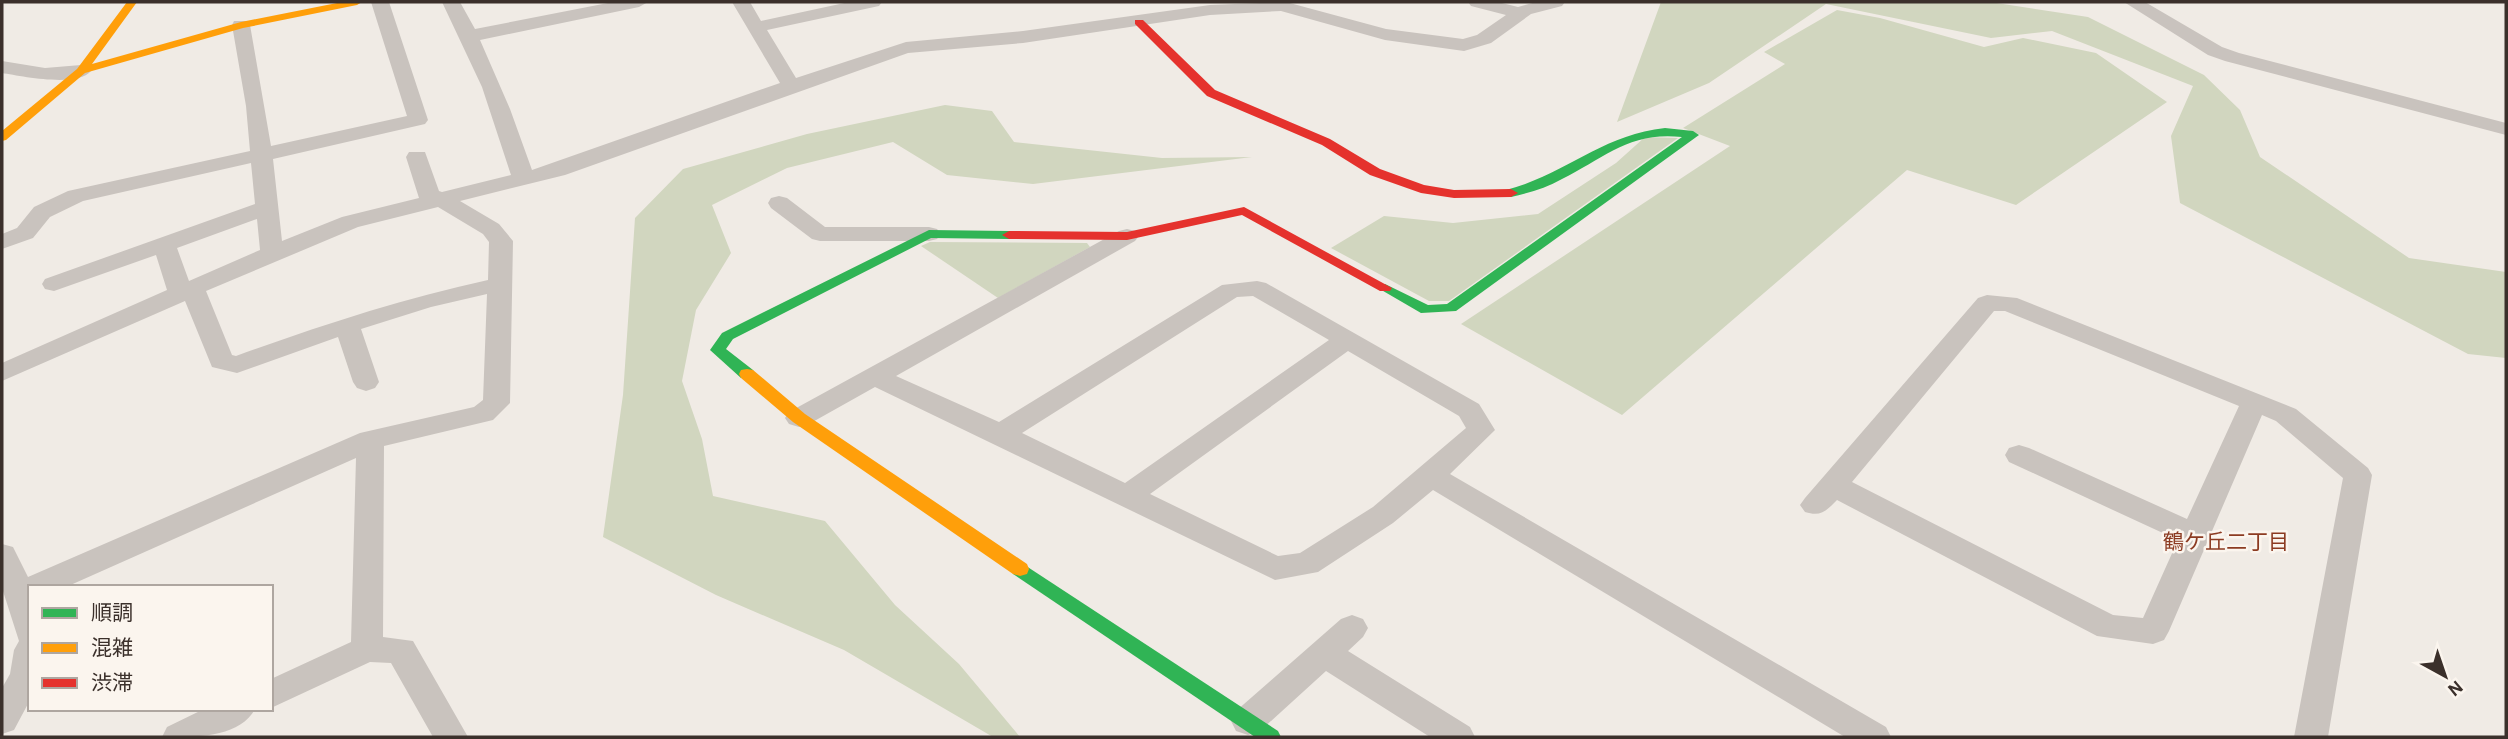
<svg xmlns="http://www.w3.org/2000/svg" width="2508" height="739" viewBox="0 0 2508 739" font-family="'Alegreya Sans','Noto Sans JP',sans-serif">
  <rect width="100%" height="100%" fill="#f0ebe5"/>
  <!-- green -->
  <g fill="#d1d6bf">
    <polygon points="1661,2 1990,2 2088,17 2204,75 2240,110 2260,157 2409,258 2506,272 2506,358 2468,354 2180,203 2171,136 2193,86 2052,31 1991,38 1826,4 1709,83 1617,122"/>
    <polygon points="1837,10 1880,18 1984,47 2023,38 2096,53 2167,102 2016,205 1907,170 1622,415 1461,324 1730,146 1683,128 1785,64 1764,52"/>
    <polygon points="945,105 992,111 1014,142 1162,158 1252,157 1033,184 947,175 893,142 787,168 712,205 731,253 696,310 682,381 702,439 713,496 825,521 895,605 959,664 1020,737 993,737 844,650 716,595 603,537 623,395 635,218 683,169 807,134"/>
    <polygon points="1645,137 1678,138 1449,301 1429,301 1331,248 1384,216 1453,223 1538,214 1616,163"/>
    <polygon points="930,242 1087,243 1090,247 998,298 921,246"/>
  </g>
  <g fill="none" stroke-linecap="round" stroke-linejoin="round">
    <!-- street -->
    <g fill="#c9c3be" fill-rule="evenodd">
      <path d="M371 2H389L428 120 425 124 273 159 282 241 342 217 419 198 406 157 409 152H425L439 191 442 192 511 175 482 87 442 2H460L475 29 613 2H648L639 7 480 40 510 109 532 170 780 83 732 2H750L761 21 849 2H882L879 6 767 30 796 78 906 42 1023 31 1210 5 1286 2 1386 29 1463 39 1477 35 1506 15 1471 6 1468 2H1498L1518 7 1536 2H1565L1562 6 1531 14 1491 43 1464 51 1385 40 1281 11 1210 15 1023 43 908 53 565 175 460 201 499 224 513 241 510 403 493 420 384 446 383 637 413 641 468 737H433L391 663 370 662 271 708V679L351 642 356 458 66 587H30V700L14 730 2 734V688L10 674 14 650 19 641 2 588V544L13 547 28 577 360 433 474 407 483 400 487 294 431 307 361 329 379 382 375 388 366 391 357 388 353 382 338 337 237 373 212 367 185 301 2 381V363L167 290 156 255 54 291 45 289 42 284 45 279 255 204 251 163 83 201 50 217 33 238 2 249V234L17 228 34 207 68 191 250 151 246 106 232 25 234 21H248L250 25 271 146 407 116ZM438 207 483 234 489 242 488 280C401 299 319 326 236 356L232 355 206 291 358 227ZM257 219 260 250 189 281 177 248Z"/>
      <polygon points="2124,2 2145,2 2222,47 2239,53 2506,123 2506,135 2225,61 2208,55"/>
      <path d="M2 61 45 68 81 65 91 71C77 88 21 76 2 73Z"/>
      <polygon points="779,196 787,198 825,227 929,227 937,229 941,234 937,239 929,241 820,241 812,239 771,208 768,203 771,198"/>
      <path d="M1127 229 1135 231 1139 236 1135 241 896 376 999 422 1222 285 1257 281 1266 283 1479 404 1495 430 1450 474 1886 727 1891 737H1845L1433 490 1393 523 1318 572 1275 580 875 387 809 424 799 427 789 424 785 418 789 412 1119 231ZM1253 296 1329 340 1125 483 1022 433 1237 297ZM1348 351 1459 416 1466 428 1373 507 1300 553 1278 556 1150 494Z"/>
      <path d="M1987 295 2017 298 2296 409 2368 468 2372 475 2328 737H2294L2343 478 2276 421 2262 415 2169 631 2164 640 2153 644 2097 636 1837 500C1826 511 1821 517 1805 512L1800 505 1805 498 1978 298ZM1994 311H2005L2239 406 2187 519 2029 448 2019 445 2009 448 2005 455 2009 462 2178 540 2143 618 2113 615 1852 482Z"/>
      <polygon points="1352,615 1363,619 1368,628 1363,637 1348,651 1470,727 1475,737 1430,737 1326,671 1260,731 1248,735 1236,731 1231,721 1236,711 1341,619"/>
      <path d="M204 709H255C239 739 191 737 162 737L167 727Z"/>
    </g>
    <!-- fast -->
    <g fill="#30b455" fill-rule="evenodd">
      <path d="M1665 128 1693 131 1699 135 1456 311 1421 313 1378 288 1385 284 1428 305 1447 304 1682 137C1630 131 1604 158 1562 179 1546 188 1529 193 1511 197L1506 196V190C1567 174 1601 135 1665 128Z"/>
      <polygon points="929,230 1009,231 1016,235 1009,239 931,238 733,339 726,349 753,370 755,374 753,378 741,378 710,350 722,333"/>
      <polygon points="1020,562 1278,731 1281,737 1255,737 1013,574 1011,569 1013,564"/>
    </g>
    <!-- slow -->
    <g fill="#ff9f0a" fill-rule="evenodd">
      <polygon points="127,2 137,2 92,64 241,22 342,2 362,2 357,5 243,28 85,73 6,140 2,141 2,131 77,69"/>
      <polygon points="747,369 753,370 805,414 1027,564 1029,569 1027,574 1020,576 1013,574 793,422 741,378 739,374 741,370"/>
    </g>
    <!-- jam -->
    <g fill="#e5322d" fill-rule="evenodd">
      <polygon points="1135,20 1143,20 1215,90 1330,139 1380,169 1424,185 1454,190 1511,189 1518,193 1511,197 1454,198 1421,193 1370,175 1322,145 1207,96 1135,24"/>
      <polygon points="1244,207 1392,288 1390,291 1380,291 1242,215 1127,240 1009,239 1002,235 1009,231 1127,232"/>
    </g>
  </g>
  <g text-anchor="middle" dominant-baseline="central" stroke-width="5" stroke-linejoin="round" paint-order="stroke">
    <!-- neighbourhood labels -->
    <g font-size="21" fill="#8c3b22" stroke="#fbf5ee">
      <text x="2226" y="542">鶴ケ丘二丁目</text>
    </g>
  </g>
  <!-- border -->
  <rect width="2508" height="739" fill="none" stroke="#3b302b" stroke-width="7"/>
  <!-- legend -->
  <rect x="28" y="585" width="245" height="126" fill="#fbf5ee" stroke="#aea6a0" stroke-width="2"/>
  <rect x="42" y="608" width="35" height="10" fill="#30b455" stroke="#aea6a0" stroke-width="2"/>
  <text x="91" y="620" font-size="21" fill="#3b302b">順調</text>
  <rect x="42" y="643" width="35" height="10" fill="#ff9f0a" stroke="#aea6a0" stroke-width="2"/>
  <text x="91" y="655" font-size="21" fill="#3b302b">混雑</text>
  <rect x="42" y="678" width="35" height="10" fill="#e5322d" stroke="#aea6a0" stroke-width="2"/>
  <text x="91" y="690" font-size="21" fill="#3b302b">渋滞</text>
  <!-- north arrow -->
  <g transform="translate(2445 676) rotate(140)" stroke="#fbf5ee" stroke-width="5" paint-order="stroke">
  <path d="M0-5L12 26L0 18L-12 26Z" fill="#3b302b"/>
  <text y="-10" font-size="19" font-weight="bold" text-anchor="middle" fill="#3b302b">N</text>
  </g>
</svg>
